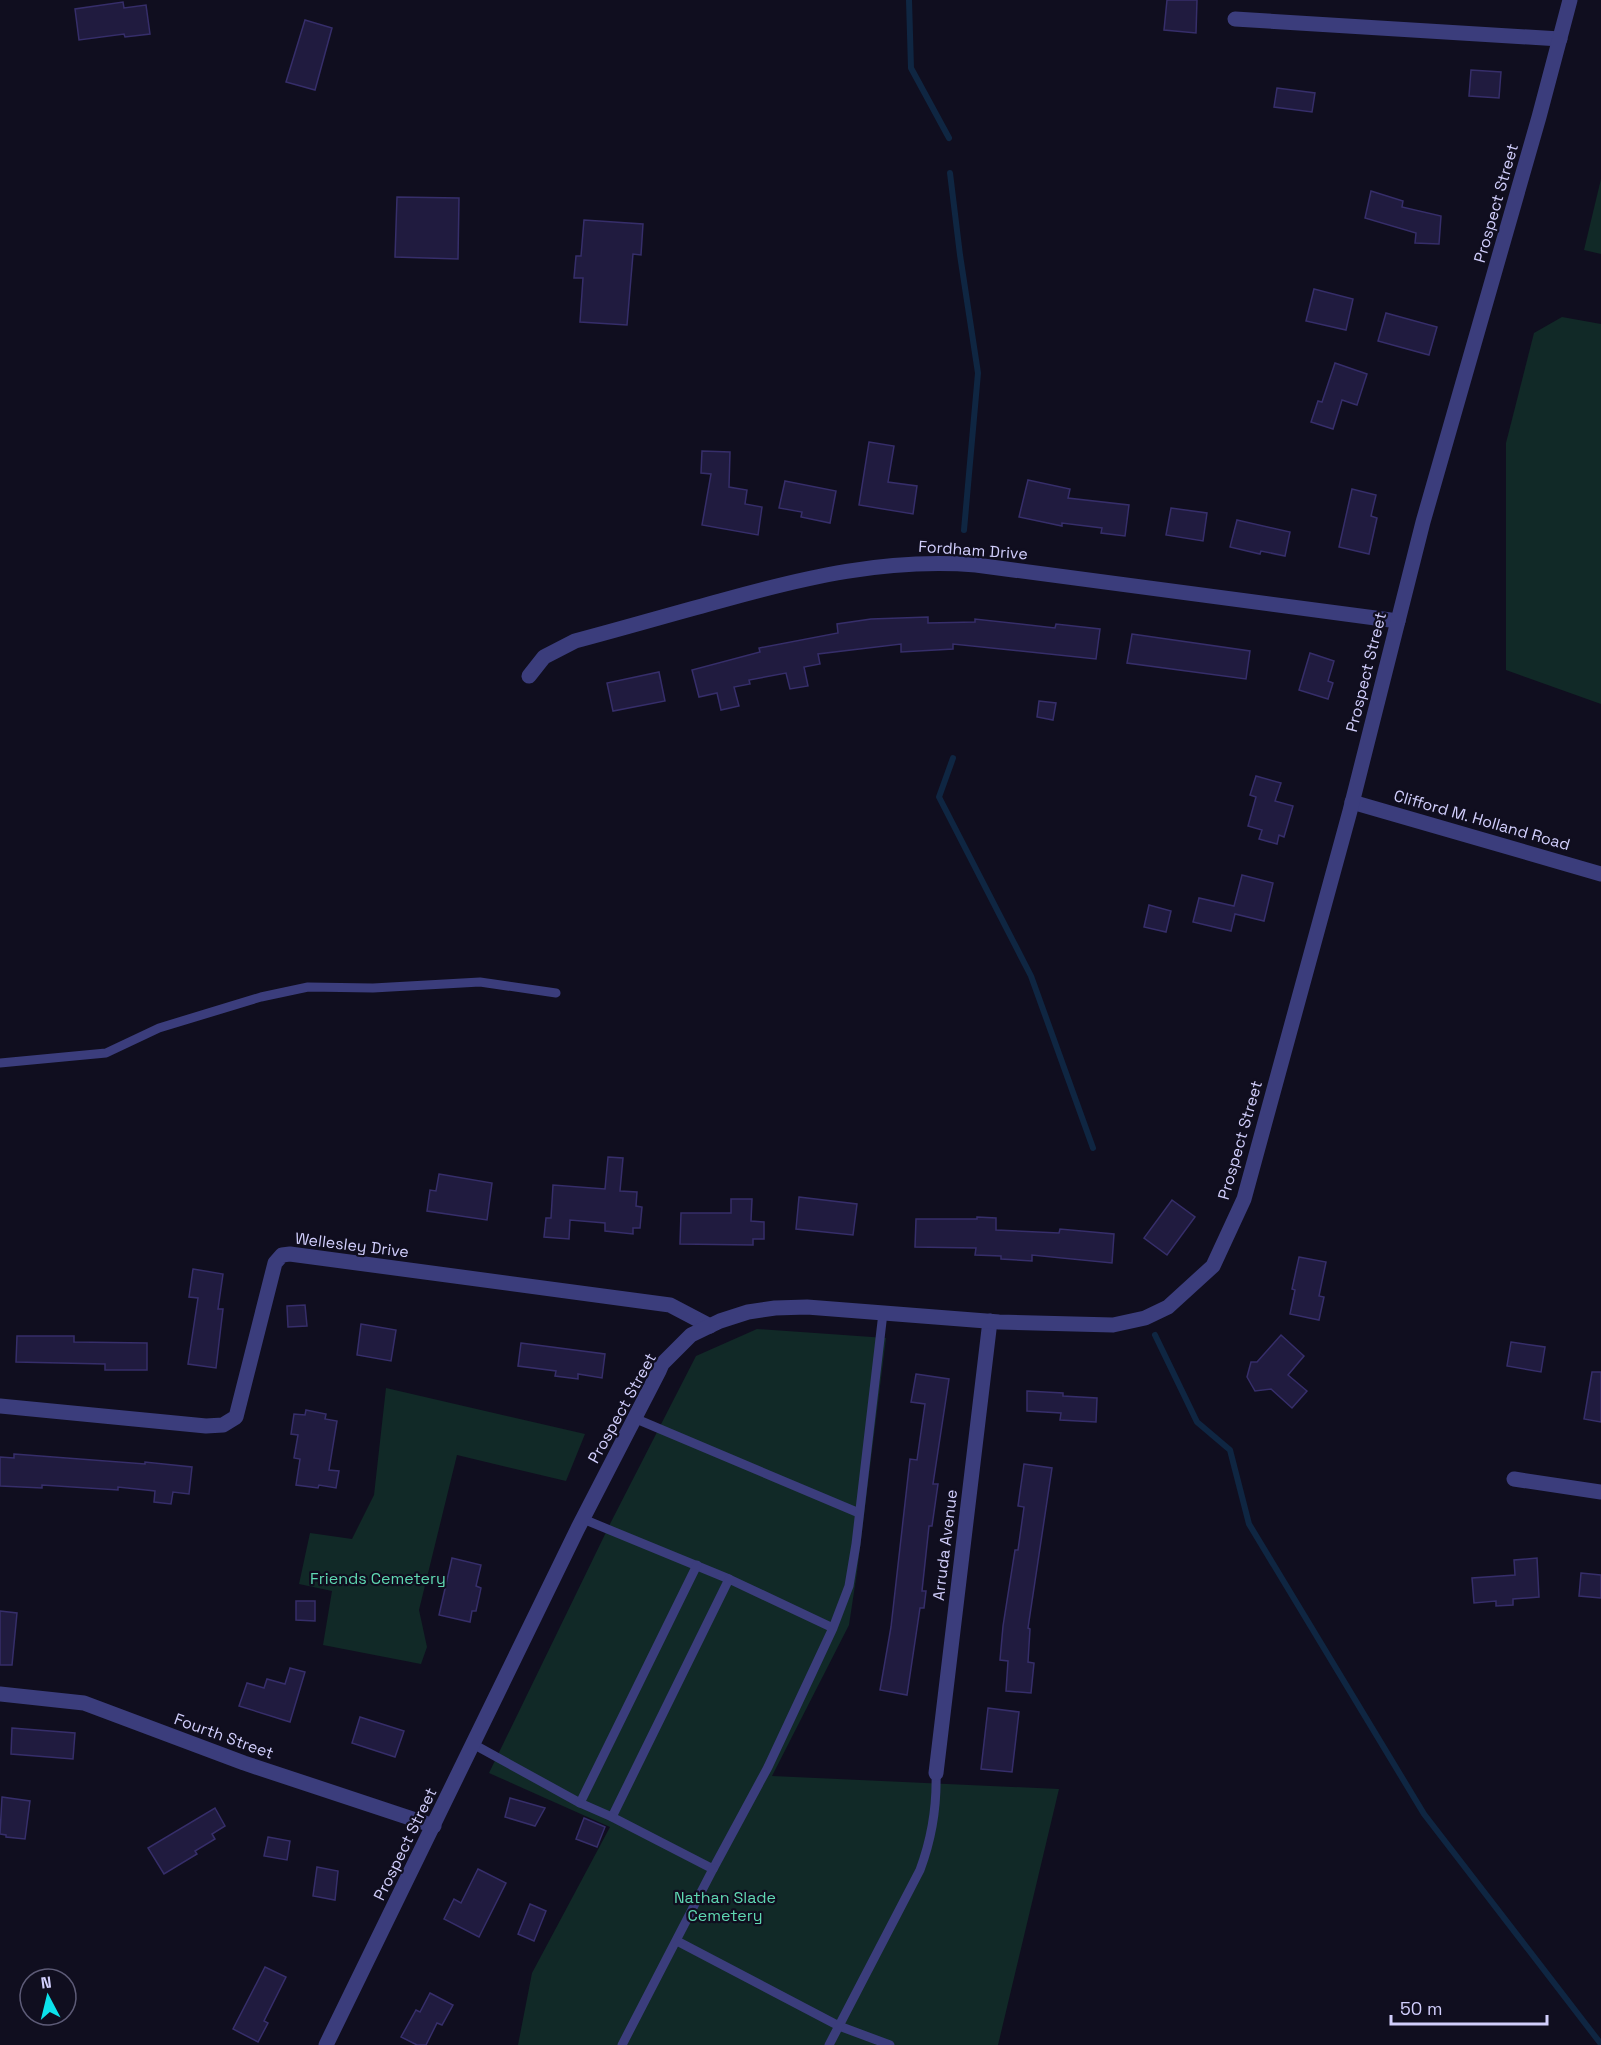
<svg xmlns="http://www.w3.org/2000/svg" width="1601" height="2045" viewBox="0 0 1601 2045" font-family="'Space Grotesk',sans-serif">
  <rect width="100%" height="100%" fill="#100e1f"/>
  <!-- green -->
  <g fill="#112927">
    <polygon points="1601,179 1601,254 1584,250"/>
    <polygon points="1562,317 1601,324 1601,704 1506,670 1506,443 1534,333"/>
    <polygon points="757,1329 886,1338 857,1572 849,1625 772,1776 1059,1789 998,2045 518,2045 532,1973 610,1827 489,1773 611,1522 696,1356"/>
    <polygon points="386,1388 585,1434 566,1481 457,1455 419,1610 427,1647 421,1664 323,1645 332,1591 299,1584 310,1533 352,1539 374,1495"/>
  </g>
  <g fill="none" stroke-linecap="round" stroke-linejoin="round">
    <!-- stream -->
    <g stroke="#0f2642" stroke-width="6">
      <polyline points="909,0 911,68 949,138"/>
      <polyline points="950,173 960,255 978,373 964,530"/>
      <polyline points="953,758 939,797 1031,976 1093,1148"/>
      <polyline points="1155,1335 1197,1422 1230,1450 1249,1524 1424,1814 1601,2044"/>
    </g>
  </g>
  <!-- building -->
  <g fill="#201b3f" stroke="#362e6a" stroke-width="1.5">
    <polygon points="1167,0 1197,0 1196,33 1164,30"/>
    <polygon points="123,2 124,8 146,5 150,34 125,37 124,34 79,40 75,9"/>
    <polygon points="305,20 332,28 315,90 286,82"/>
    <polygon points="1471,70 1501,72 1499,98 1469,96"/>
    <polygon points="1277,88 1315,93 1312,112 1274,107"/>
    <polygon points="1371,191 1403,201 1402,207 1441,216 1439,244 1415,243 1416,233 1365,218"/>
    <polygon points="397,197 459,198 458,259 395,257"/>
    <polygon points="584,220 643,224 641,255 633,254 627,325 580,322 583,278 574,278 576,256 581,256"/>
    <polygon points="1314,289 1353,299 1346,330 1306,321"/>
    <polygon points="1386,313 1437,327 1429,355 1378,341"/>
    <polygon points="1335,363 1367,374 1357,405 1342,400 1333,429 1311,422 1318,401 1322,402"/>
    <polygon points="869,442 894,446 888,482 917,486 913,514 859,505"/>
    <polygon points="702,451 730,452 729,487 747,490 745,504 762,507 758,535 702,525 711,474 701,473"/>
    <polygon points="1028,480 1070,489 1068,498 1129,505 1125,536 1101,533 1102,528 1062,523 1062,526 1019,517"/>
    <polygon points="785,481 836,491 830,523 801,517 802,512 779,508"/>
    <polygon points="1352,489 1376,495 1371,516 1377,518 1369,554 1339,547"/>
    <polygon points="1171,508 1207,513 1203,541 1166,535"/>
    <polygon points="1237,520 1290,532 1285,556 1261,551 1260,554 1230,547"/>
    <polygon points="928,617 928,623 975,622 975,619 1055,628 1056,624 1100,629 1096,659 953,644 953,649 901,652 901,644 818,654 820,664 804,667 808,686 790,689 786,673 749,680 750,684 734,687 739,706 721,710 717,693 699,697 692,670 760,652 759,648 838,633 837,624 871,619"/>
    <polygon points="1132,634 1250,651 1246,679 1127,663"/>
    <polygon points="1310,653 1334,661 1328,681 1333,683 1328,699 1299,690"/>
    <polygon points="659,672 665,701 613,711 607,683"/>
    <polygon points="1039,701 1056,703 1053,720 1037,717"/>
    <polygon points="1256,776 1281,783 1275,801 1293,806 1284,837 1279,835 1277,844 1259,839 1262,830 1248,826 1256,797 1250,795"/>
    <polygon points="1242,875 1273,883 1264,921 1235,914 1231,931 1193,922 1199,898 1234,906"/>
    <polygon points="1149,905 1171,911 1166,932 1144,927"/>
    <polygon points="608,1157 623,1158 620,1191 637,1192 636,1206 642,1207 640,1228 633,1228 633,1234 605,1231 605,1223 570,1220 569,1239 544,1237 546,1218 551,1218 553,1185 605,1189"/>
    <polygon points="439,1174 492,1183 487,1220 427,1211 430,1190 436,1191"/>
    <polygon points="799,1197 857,1204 853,1235 796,1229"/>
    <polygon points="731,1199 752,1199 751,1221 764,1222 764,1239 753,1239 753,1245 680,1244 681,1213 731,1213"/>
    <polygon points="1172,1200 1195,1217 1167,1255 1144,1238"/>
    <polygon points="977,1217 996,1218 996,1230 1059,1233 1060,1229 1114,1234 1112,1263 1032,1255 1032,1261 1001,1259 1001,1256 975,1255 976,1248 915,1247 916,1219 977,1219"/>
    <polygon points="1299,1257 1326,1262 1319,1296 1324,1297 1319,1320 1290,1314 1295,1290 1292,1289"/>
    <polygon points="193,1269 223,1274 218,1309 223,1309 216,1368 188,1364 198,1298 189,1297"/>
    <polygon points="305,1305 307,1326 288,1327 287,1306"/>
    <polygon points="361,1324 396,1330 391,1361 357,1355"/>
    <polygon points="1281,1335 1304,1356 1288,1375 1307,1391 1292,1408 1271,1389 1255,1391 1247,1377 1251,1362 1257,1362"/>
    <polygon points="17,1336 74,1336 74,1342 147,1343 147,1370 105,1370 105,1364 16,1362"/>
    <polygon points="1511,1342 1545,1347 1541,1372 1507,1366"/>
    <polygon points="521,1343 605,1354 602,1378 578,1374 578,1379 555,1376 556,1371 518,1366"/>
    <polygon points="1592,1372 1601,1372 1601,1422 1584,1419"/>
    <polygon points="916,1374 949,1379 933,1484 938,1484 932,1526 929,1526 922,1591 926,1591 924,1608 920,1608 907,1695 880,1690 891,1627 910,1459 917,1460 925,1404 911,1402"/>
    <polygon points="1027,1391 1063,1393 1063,1396 1097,1398 1096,1422 1060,1420 1061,1413 1027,1411"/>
    <polygon points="306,1410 326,1414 325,1419 337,1421 329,1470 339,1471 336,1488 319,1485 318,1488 296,1485 300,1459 294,1458 298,1435 291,1434 294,1414 305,1415"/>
    <polygon points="14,1454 145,1464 145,1462 192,1467 189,1494 173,1492 171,1504 154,1502 155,1491 118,1487 118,1490 42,1485 42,1488 0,1486 0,1457 14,1458"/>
    <polygon points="1024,1464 1052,1468 1028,1628 1030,1629 1028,1662 1034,1663 1031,1693 1006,1691 1008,1661 1000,1660 1003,1626 1015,1550 1018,1550 1024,1507 1018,1506"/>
    <polygon points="452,1558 481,1565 476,1586 481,1588 476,1611 472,1611 470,1622 439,1615"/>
    <polygon points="1537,1558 1539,1597 1513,1599 1513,1605 1496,1606 1496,1601 1474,1603 1472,1578 1515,1575 1514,1560"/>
    <polygon points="1581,1573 1601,1575 1601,1598 1579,1596"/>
    <polygon points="296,1601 315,1601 315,1621 296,1620"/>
    <polygon points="0,1611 17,1613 12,1665 0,1665"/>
    <polygon points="290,1668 305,1672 290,1722 239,1706 247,1683 264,1688 267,1679 285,1684"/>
    <polygon points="988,1708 1019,1712 1012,1772 981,1769"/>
    <polygon points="360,1717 404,1731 395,1757 352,1743"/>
    <polygon points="12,1728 75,1733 73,1759 11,1754"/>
    <polygon points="2,1797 30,1801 25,1839 6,1837 6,1835 0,1834"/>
    <polygon points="510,1798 545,1808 535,1826 505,1817"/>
    <polygon points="215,1808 225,1826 212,1834 215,1839 195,1851 197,1854 164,1874 148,1848"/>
    <polygon points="584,1818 605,1827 597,1847 576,1839"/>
    <polygon points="268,1837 290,1841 287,1860 264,1856"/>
    <polygon points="317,1867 338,1871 335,1900 313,1896"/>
    <polygon points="478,1869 506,1883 479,1937 444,1919 454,1899 461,1903"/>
    <polygon points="530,1904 546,1911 534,1941 518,1934"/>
    <polygon points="265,1967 286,1977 264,2021 268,2023 258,2042 233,2029"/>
    <polygon points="430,1993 453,2005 442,2025 437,2023 426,2045 417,2045 401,2037 416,2010 420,2012"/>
  </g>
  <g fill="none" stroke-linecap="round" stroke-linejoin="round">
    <!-- service -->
    <g stroke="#3b3d7c" stroke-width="9">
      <polyline points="0,1063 106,1053 159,1028 261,997 308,987 373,988 480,982 556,993"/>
      <polyline points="634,1418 859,1513"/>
      <polyline points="583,1519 729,1579"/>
      <polyline points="833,1628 729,1579 612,1817 713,1869 768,1767 833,1628 849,1586 856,1544 883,1313"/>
      <polyline points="473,1744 580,1803 697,1565"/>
      <polyline points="580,1803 612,1817"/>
      <polyline points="677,1941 839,2026 890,2045"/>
      <polyline points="622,2045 713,1869"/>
      <path d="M829 2045 920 1870C932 1838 937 1807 936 1773"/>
    </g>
    <!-- minor -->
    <g stroke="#3b3d7c" stroke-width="15">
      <polyline points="1235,19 1560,39"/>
      <path d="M529 676 544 657 575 641C624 628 672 614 720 601 806 577 886 558 976 565L1398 621"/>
      <polyline points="1352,802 1601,874"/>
      <polyline points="0,1406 206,1426 223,1425 236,1417 275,1263 282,1255 290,1254 670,1305 710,1326"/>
      <polyline points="1514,1479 1601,1492"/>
      <polyline points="0,1694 84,1703 244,1763 434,1826"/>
      <polyline points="936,1773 990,1321"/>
    </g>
    <!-- tertiary -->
    <polyline stroke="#3b3d7c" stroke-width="15" points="326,2045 578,1528 659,1371 662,1364 691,1335 720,1321 748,1312 775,1308 807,1307 999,1322 1113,1325 1145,1318 1168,1307 1213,1266 1244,1199 1350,811 1423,522 1539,117 1570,0"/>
  </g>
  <g text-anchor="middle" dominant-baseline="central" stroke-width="4.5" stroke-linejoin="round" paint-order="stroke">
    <!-- street labels -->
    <g font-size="16" fill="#d1cefc" stroke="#100e1f">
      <text transform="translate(1496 203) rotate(-74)">Prospect Street</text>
      <text transform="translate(973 550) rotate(4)">Fordham Drive</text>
      <text transform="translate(1366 672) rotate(-76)">Prospect Street</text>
      <text transform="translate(1482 820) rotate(16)">Clifford M. Holland Road</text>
      <text transform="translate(1240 1140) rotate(-74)">Prospect Street</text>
      <text transform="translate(352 1245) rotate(7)">Wellesley Drive</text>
      <text transform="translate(622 1408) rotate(-61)">Prospect Street</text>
      <text transform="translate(945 1545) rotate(-83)">Arruda Avenue</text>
      <text transform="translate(224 1736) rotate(20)">Fourth Street</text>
      <text transform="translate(405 1844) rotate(-64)">Prospect Street</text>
    </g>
    <!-- park labels -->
    <g font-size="16" fill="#5fd8b2" stroke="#100e1f">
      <text x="378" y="1578">Friends Cemetery</text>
      <text x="725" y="1897">Nathan Slade<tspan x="725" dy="18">Cemetery</tspan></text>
    </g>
  </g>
  <!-- north arrow -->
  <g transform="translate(48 1997) rotate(353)"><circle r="28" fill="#100e1f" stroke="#5d5b77" stroke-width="1.5"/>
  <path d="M0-4.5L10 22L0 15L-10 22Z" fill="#0ce2eb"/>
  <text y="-9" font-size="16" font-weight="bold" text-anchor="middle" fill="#d1cefc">N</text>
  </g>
  <!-- scale -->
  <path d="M1391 2015v9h156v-9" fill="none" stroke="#d1cefc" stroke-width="3"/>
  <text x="1400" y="2015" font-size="18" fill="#d1cefc" stroke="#100e1f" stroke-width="4.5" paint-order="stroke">50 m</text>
</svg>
